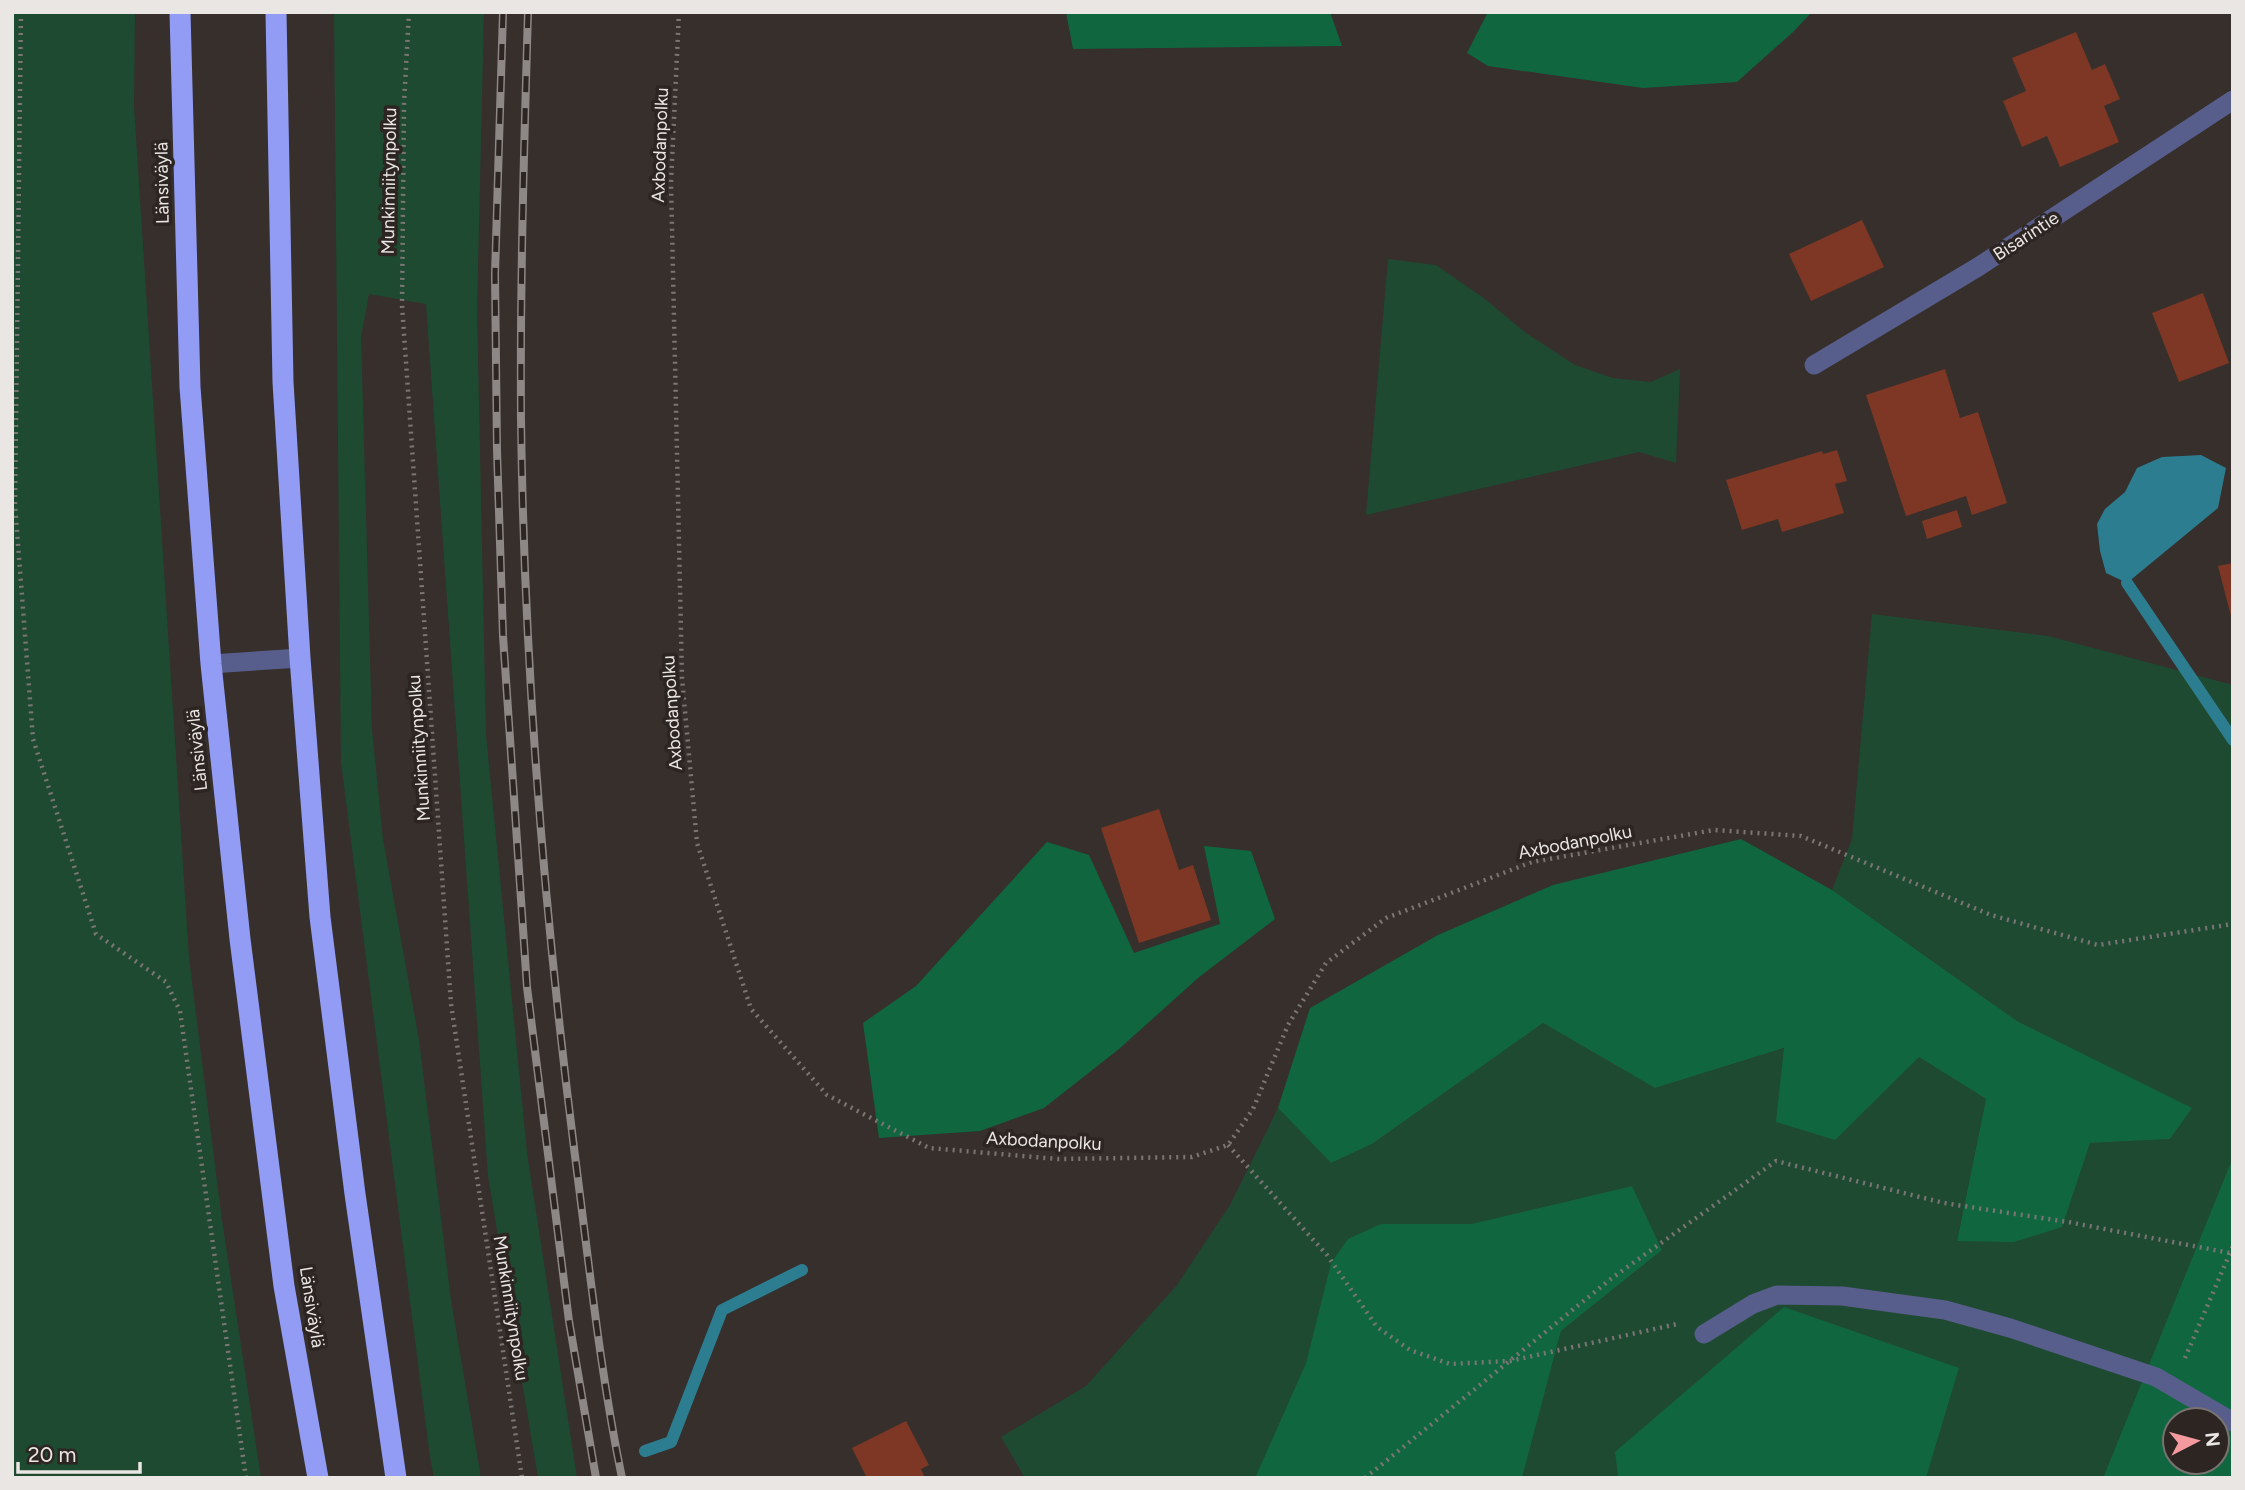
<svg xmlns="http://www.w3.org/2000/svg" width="2245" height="1490" viewBox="0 0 2245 1490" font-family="Figtree,sans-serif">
  <rect width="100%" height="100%" fill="#362f2c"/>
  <!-- green -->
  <g fill="#1f4a32">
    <polygon points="12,12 135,12 134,106 189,958 221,1213 261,1478 12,1478"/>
    <polygon points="334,12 484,12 477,310 486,735 527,1153 577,1478 538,1478 488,1176 426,304 369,294 361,337 372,730 383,839 419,1040 451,1300 481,1478 434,1478 430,1457 341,762"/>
    <polygon points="1388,259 1436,265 1485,299 1526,333 1575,365 1613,378 1651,382 1680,369 1676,463 1639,452 1366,515"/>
    <polygon points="1872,614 2048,636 2233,685 2233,1157 2103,1478 1926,1478 1959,1368 1615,1452 1618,1478 1522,1478 1561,1331 1662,1250 1632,1186 1471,1224 1381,1224 1331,1263 1306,1363 1255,1478 1025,1478 1001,1437 1086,1386 1177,1285 1230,1205 1278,1108 1331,1163 1372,1144 1543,1023 1655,1088 1785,1048 1919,1057 1986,1099 1957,1240 2062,1227 2090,1143 2170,1139 2191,1108 2017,1021 1832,890 1852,839"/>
  </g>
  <!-- forest -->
  <g fill="#10673f" fill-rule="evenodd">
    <polygon points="1066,12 1330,12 1342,46 1073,49"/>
    <polygon points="1488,12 1812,12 1793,32 1737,82 1643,88 1488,66 1467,53"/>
    <polygon points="1741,839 1832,890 2017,1021 2192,1108 2170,1139 2090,1143 2062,1227 2014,1242 1957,1241 1986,1099 1919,1057 1835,1140 1776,1122 1784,1048 1655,1088 1543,1023 1372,1144 1331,1163 1278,1108 1310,1008 1438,935 1553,885"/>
    <polygon points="1047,842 1089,855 1134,953 1220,924 1204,846 1251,851 1275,919 1198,978 1119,1049 1044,1108 980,1131 879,1138 863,1023 916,986"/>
    <path d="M2233 1157V1478H2103ZM2175 1420H2217V1462H2175Z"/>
    <polygon points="1632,1186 1662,1250 1561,1331 1522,1478 1255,1478 1306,1363 1331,1263 1348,1239 1381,1224 1471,1224"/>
    <polygon points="1784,1307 1959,1368 1926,1478 1618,1478 1615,1452"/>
  </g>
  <!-- water -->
  <polygon fill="#2d7d91" points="2201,455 2226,468 2218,508 2127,583 2106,573 2100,551 2097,524 2105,509 2125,492 2137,468 2162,457"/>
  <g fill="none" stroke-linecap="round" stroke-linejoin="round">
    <!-- stream -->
    <g stroke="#2d7d91" stroke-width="12">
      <polyline points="2127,583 2233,740"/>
      <polyline points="645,1451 671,1442 722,1310 802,1270"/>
    </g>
  </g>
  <!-- building -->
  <g fill="#7d3724">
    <polygon points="2076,32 2092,70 2105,64 2120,99 2104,106 2119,142 2060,167 2047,136 2022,147 2003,101 2026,91 2012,58"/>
    <polygon points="1862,220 1884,267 1811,301 1789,254"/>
    <polygon points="2203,293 2229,363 2179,382 2152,313"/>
    <polygon points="1945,369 1960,418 1978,412 2007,503 1972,515 1966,496 1906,516 1866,395"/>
    <polygon points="1837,450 1847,481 1835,484 1844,513 1782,532 1778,519 1742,530 1726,480 1822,451 1823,454"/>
    <polygon points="1957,510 1962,527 1927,539 1922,521"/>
    <polygon points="2233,563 2233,620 2232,620 2218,566"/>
    <polygon points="1159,809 1179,870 1193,865 1211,920 1139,943 1101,828"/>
    <polygon points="906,1421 929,1465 921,1469 925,1478 867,1478 852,1448"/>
  </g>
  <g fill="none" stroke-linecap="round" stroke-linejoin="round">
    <!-- path -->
    <g stroke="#7b7673" stroke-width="4.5" stroke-dasharray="2 5" stroke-linecap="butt">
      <polyline points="21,12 15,505 33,739 96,934 166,982 180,1011 246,1478"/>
      <polyline points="409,12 404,103 402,305 451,1004 522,1478"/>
      <polyline points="679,12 671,183 682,678 697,843 751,1009 827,1095 929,1148 1058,1159 1192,1157 1228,1145 1253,1109 1288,1025 1326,963 1386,918 1532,862 1714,830 1801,836 1991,915 2098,945 2233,924"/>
      <polyline points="1228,1145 1327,1255 1377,1327 1410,1350 1450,1364 1510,1361 1677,1324"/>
      <polyline points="2185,1358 2233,1246"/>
      <polyline points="1365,1478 1612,1278 1776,1161 1944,1203 2068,1222 2230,1253"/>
    </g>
    <!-- service -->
    <polyline stroke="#585e8b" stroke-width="19" points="211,664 300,658"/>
    <!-- minor -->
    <g stroke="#585e8b" stroke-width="19">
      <polyline points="1814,365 1978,267 2233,100"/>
      <polyline points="1704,1334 1753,1304 1777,1295 1842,1296 1945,1310 2010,1328 2156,1377 2233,1422"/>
    </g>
    <!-- motorway -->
    <g stroke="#929cf5" stroke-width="21">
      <polyline points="180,12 190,387 211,664 240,939 284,1286 318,1478"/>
      <polyline points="276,12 283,382 300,658 320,917 355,1194 396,1478"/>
    </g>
    <defs>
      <g id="rail">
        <polyline points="503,12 495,274 497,450 503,636 527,987 569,1321 596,1478"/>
        <path d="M528 12C524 148 520 283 521 419 524 665 544 911 575 1156 589 1263 600 1372 622 1478"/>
      </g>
    </defs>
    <!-- rail casing -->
    <use href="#rail" stroke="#8d8885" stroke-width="8"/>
    <!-- rail -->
    <use href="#rail" stroke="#2c2522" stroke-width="5" stroke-dasharray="16" stroke-linecap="butt"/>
  </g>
  <g text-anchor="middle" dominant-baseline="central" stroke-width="7" stroke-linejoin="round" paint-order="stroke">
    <!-- street labels -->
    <g font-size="18" fill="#eae6e4" stroke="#2c2522">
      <text transform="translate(660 145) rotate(-88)">Axbodanpolku</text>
      <text transform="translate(389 181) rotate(-89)">Munkinniitynpolku</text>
      <text transform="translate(162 183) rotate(-91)">Länsiväylä</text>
      <text transform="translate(2026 236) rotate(-33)">Bisarintie</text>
      <text transform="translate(672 713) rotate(-94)">Axbodanpolku</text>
      <text transform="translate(419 748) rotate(-94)">Munkinniitynpolku</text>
      <text transform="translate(197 750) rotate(-96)">Länsiväylä</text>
      <text transform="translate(1575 842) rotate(-11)">Axbodanpolku</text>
      <text transform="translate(1044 1141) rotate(3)">Axbodanpolku</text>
      <text transform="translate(312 1307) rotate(81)">Länsiväylä</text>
      <text transform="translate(511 1308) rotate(81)">Munkinniitynpolku</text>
    </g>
  </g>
  <!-- border -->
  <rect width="2245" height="1490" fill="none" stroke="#eae6e4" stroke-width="28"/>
  <!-- north arrow -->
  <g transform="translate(2196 1441) rotate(84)"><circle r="33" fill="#2c2522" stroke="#787270" stroke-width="2"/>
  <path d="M0-5L12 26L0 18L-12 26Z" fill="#f49a9f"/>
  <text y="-10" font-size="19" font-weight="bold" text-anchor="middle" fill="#eae6e4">N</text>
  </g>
  <!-- scale -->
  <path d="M18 1462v10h122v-10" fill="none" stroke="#eae6e4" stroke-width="3.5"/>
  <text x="28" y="1462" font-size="21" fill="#eae6e4" stroke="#2c2522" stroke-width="5" paint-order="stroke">20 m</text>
</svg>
